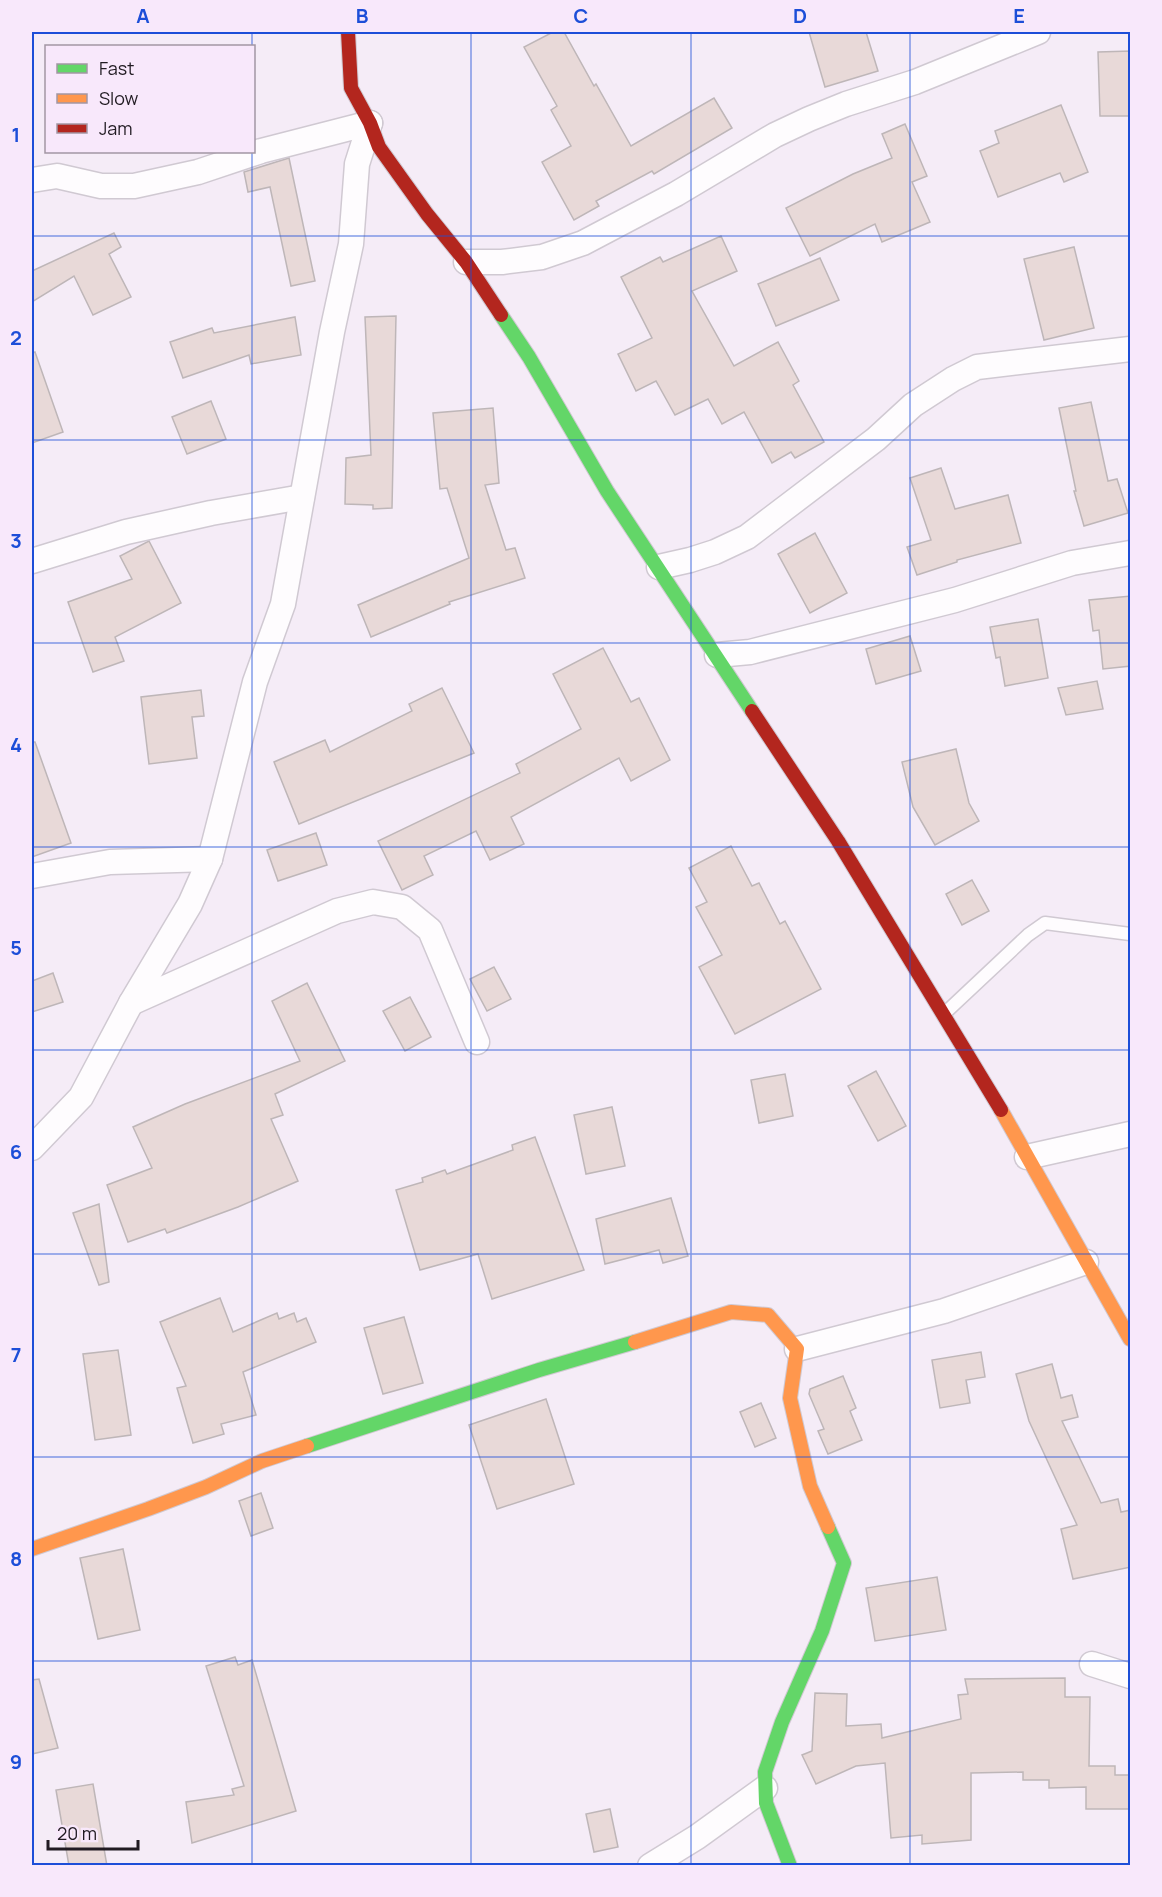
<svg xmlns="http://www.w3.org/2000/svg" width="1162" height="1897" viewBox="0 0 1162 1897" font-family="Manrope,sans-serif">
  <rect width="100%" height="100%" fill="#f5ecf7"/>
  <!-- building -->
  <g fill="#e8d9d8" stroke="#beb6b8" stroke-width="1.5">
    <polygon points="553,32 564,32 594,86 596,84 631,146 714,98 732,128 654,174 652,171 596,201 599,206 574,220 542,162 571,146 551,110 557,106 524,47"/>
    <polygon points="809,32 866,32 878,71 825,87"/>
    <polygon points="1131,51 1131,116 1100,116 1098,52"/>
    <polygon points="1061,105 1088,172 1064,182 1060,173 998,197 980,151 999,143 995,131"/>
    <polygon points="905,124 927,176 912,182 930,222 882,242 875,224 810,256 786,208 853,174 892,158 882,134"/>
    <polygon points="289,158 315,281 291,286 270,187 248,192 244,172"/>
    <polygon points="114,233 121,247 109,254 131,297 93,315 74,276 32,302 32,271"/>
    <polygon points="721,236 737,271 692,291 734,366 778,342 799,381 793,385 824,442 795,458 791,452 772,463 744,412 722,424 708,399 675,415 656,381 636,391 618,354 652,338 621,277 660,257 663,262"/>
    <polygon points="1074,247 1094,328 1044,340 1024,259"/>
    <polygon points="820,258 839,300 776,326 758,284"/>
    <polygon points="396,316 392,508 373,509 373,505 345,504 346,458 371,455 365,317"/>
    <polygon points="295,317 301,355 251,364 249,355 183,378 170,342 212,328 214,333"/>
    <polygon points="35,352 63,432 32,443 32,353"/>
    <polygon points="211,401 226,439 187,454 172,417"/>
    <polygon points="1091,402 1108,481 1117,479 1128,513 1084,526 1074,491 1076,491 1059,408"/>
    <polygon points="493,408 499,483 485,485 506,550 515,548 525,578 449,602 450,604 371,637 358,605 469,558 447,488 440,489 433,413"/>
    <polygon points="941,468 955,509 1008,495 1021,543 957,560 957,562 917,575 907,547 931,540 910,478"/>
    <polygon points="815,533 847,593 810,613 778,554"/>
    <polygon points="149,541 181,603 115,637 124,661 93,672 68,602 132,579 120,556"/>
    <polygon points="1131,596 1131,666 1103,669 1099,630 1093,631 1089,600"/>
    <polygon points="1038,619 1048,678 1005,686 1000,657 996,658 990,627"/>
    <polygon points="910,636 921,671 876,684 866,649"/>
    <polygon points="603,648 631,702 639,698 670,760 631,781 619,758 511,817 524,844 490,860 476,831 424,856 433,875 402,890 378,841 520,773 516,764 581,729 553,674"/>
    <polygon points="1097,681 1103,709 1066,715 1058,688"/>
    <polygon points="442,688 474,753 299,824 274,762 325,740 330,752 412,711 409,704"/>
    <polygon points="201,690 204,716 192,717 197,758 149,764 141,697"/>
    <polygon points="32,742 35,742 71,843 32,857"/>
    <polygon points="956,749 969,803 979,821 935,845 913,807 902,762"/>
    <polygon points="316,833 327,865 278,881 267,850"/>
    <polygon points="731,846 752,886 759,883 780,924 785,921 821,989 735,1034 699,967 722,955 696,907 707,902 689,868"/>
    <polygon points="972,880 989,911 962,925 946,894"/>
    <polygon points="494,967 511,999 487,1011 470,979"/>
    <polygon points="53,973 63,1002 32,1012 32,981"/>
    <polygon points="307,983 345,1061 275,1094 283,1115 271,1119 298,1181 238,1207 167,1233 165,1229 128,1242 107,1185 152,1168 133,1127 185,1104 300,1061 272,1001"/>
    <polygon points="410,997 431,1037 405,1051 383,1011"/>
    <polygon points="876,1071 906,1126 878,1141 848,1086"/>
    <polygon points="785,1074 793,1116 759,1123 751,1080"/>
    <polygon points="612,1107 625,1166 586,1174 574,1115"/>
    <polygon points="535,1137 584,1270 492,1299 478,1254 420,1270 396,1190 423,1182 422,1178 445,1170 447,1174 513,1150 512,1145"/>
    <polygon points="671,1198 688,1256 663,1263 659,1250 605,1264 596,1219"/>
    <polygon points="99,1204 109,1282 99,1285 73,1213"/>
    <polygon points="220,1298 233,1332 277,1313 279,1319 294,1313 297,1322 306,1318 316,1342 243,1372 256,1415 221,1424 224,1434 193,1443 177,1388 186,1386 160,1322"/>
    <polygon points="404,1317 423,1383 383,1394 364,1328"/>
    <polygon points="118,1350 131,1435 95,1440 83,1354"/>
    <polygon points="981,1352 985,1377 966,1380 970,1403 940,1408 932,1360"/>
    <polygon points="1052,1364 1061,1398 1072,1395 1078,1417 1062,1421 1101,1503 1118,1499 1121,1512 1131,1510 1131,1567 1073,1579 1061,1529 1077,1525 1029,1421 1016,1374"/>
    <polygon points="843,1376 856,1408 850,1411 862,1440 828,1454 818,1431 824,1429 809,1394 810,1389"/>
    <polygon points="546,1399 574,1484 497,1509 469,1425"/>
    <polygon points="761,1403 776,1438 755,1447 740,1412"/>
    <polygon points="261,1493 273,1528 251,1536 239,1501"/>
    <polygon points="123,1549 140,1630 98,1639 80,1558"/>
    <polygon points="937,1577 946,1630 875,1641 866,1588"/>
    <polygon points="235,1657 238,1665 252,1660 296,1811 192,1843 186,1802 234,1795 232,1789 244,1786 206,1666"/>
    <polygon points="1065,1678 1065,1697 1090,1697 1089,1766 1115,1766 1115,1775 1131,1775 1131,1809 1086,1809 1086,1787 1049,1788 1049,1780 1023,1780 1023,1772 971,1773 971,1840 922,1844 922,1835 891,1838 885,1763 856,1766 816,1784 802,1755 812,1751 815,1693 847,1694 846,1726 881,1724 882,1738 961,1719 958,1695 968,1694 965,1679"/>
    <polygon points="39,1679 58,1748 32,1754 32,1680"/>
    <polygon points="93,1784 107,1866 69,1866 56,1790"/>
    <polygon points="610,1809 618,1847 594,1852 586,1814"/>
  </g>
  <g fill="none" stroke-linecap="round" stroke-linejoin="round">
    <defs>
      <polyline id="lane" points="945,1013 1028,935 1045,923 1130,934"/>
      <g id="street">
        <polyline points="32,180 57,176 101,186 134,186 198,172 261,151 370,123"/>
        <polyline points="466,262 502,262 542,257 583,243 676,194 775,135 809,119 846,104 915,82 1038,32"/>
        <polyline points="32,561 126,532 211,513 302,497"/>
        <polyline points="659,567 690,560 715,552 747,537 876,439 913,405 953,379 977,367 1130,349"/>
        <polyline points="717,655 750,652 955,600 1072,563 1130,553"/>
        <polyline points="32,876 110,862 210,859"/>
        <polyline points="131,1003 337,911 373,902 402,907 430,930 477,1042"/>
        <polyline points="32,1148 81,1097 131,1003 190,904 210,859 255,682 283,604 332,332 351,244 357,164 370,123"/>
        <polyline points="1027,1157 1130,1134"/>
        <polyline points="797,1349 944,1311 1086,1262"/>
        <polyline points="1092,1664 1130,1676"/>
        <polyline points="650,1866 697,1837 765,1788"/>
      </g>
      <g id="fast">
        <polyline points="501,315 529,357 607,491 752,711"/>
        <polyline points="307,1446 539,1370 635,1342"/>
        <polyline points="790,1866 766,1803 765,1772 782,1722 822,1631 844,1563 828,1527"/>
      </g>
      <g id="slow">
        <polyline points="1001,1110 1130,1339"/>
        <polyline points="635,1342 731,1312 768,1315 797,1349 790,1398 810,1486 828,1527"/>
        <polyline points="32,1549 148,1509 206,1487 262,1461 307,1446"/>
      </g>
      <g id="jam">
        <polyline points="348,32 351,88 370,123 379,147 427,214 466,262 501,315"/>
        <polyline points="752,711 838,841 1001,1110"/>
      </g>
    </defs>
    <!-- lane casing -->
    <use href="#lane" stroke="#d0c9d2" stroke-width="15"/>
    <!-- street casing -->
    <use href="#street" stroke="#d0c9d2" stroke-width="27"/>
    <!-- fast casing -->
    <use href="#fast" stroke="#d0c9d2" stroke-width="16"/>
    <!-- slow casing -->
    <use href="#slow" stroke="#d0c9d2" stroke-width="16"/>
    <!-- jam casing -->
    <use href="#jam" stroke="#d0c9d2" stroke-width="16"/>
    <!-- lane -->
    <use href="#lane" stroke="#fefcfe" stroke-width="12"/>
    <!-- street -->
    <use href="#street" stroke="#fefcfe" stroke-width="24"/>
    <!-- fast -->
    <use href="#fast" stroke="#63d668" stroke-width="14"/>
    <!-- slow -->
    <use href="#slow" stroke="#ff974d" stroke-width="14"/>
    <!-- jam -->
    <use href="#jam" stroke="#b3261e" stroke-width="14"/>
  </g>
  <!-- grid -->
  <path fill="none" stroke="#1d4ed8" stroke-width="1.5" stroke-opacity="0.55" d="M252 32V46M471 32V1866M691 32V1866M910 32V1866M252 152V1866M32 236H1130M32 440H1130M32 643H1130M32 847H1130M32 1050H1130M32 1254H1130M32 1457H1130M32 1661H1130"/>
  <!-- border -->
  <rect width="1162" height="1897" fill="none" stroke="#f8e8fb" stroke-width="66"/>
  <!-- legend -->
  <rect x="45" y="45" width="210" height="108" fill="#f8e8fb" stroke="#a296a4" stroke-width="1.5"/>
  <rect x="57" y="64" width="30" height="9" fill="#63d668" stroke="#a296a4" stroke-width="1.5"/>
  <text x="99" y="75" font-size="18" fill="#211b22">Fast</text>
  <rect x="57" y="94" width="30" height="9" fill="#ff974d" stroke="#a296a4" stroke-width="1.5"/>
  <text x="99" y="105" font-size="18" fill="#211b22">Slow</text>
  <rect x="57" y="124" width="30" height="9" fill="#b3261e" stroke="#a296a4" stroke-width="1.5"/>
  <text x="99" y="135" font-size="18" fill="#211b22">Jam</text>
  <!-- scale -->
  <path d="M48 1840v9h90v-9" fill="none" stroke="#211b22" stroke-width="3"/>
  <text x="57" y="1840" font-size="18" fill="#211b22" stroke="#f8e8fb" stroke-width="4.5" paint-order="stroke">20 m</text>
  <rect x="33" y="33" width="1096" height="1831" fill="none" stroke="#1d4ed8" stroke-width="2"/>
  <g font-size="20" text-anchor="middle" font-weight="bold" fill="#1d4ed8">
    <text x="143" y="23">A</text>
    <text x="362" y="23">B</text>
    <text x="581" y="23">C</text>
    <text x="800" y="23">D</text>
    <text x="1019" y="23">E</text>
    <text x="16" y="142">1</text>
    <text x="16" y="345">2</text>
    <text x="16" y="548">3</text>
    <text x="16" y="752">4</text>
    <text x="16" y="955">5</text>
    <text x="16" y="1159">6</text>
    <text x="16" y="1362">7</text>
    <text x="16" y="1566">8</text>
    <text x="16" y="1769">9</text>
  </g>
</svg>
